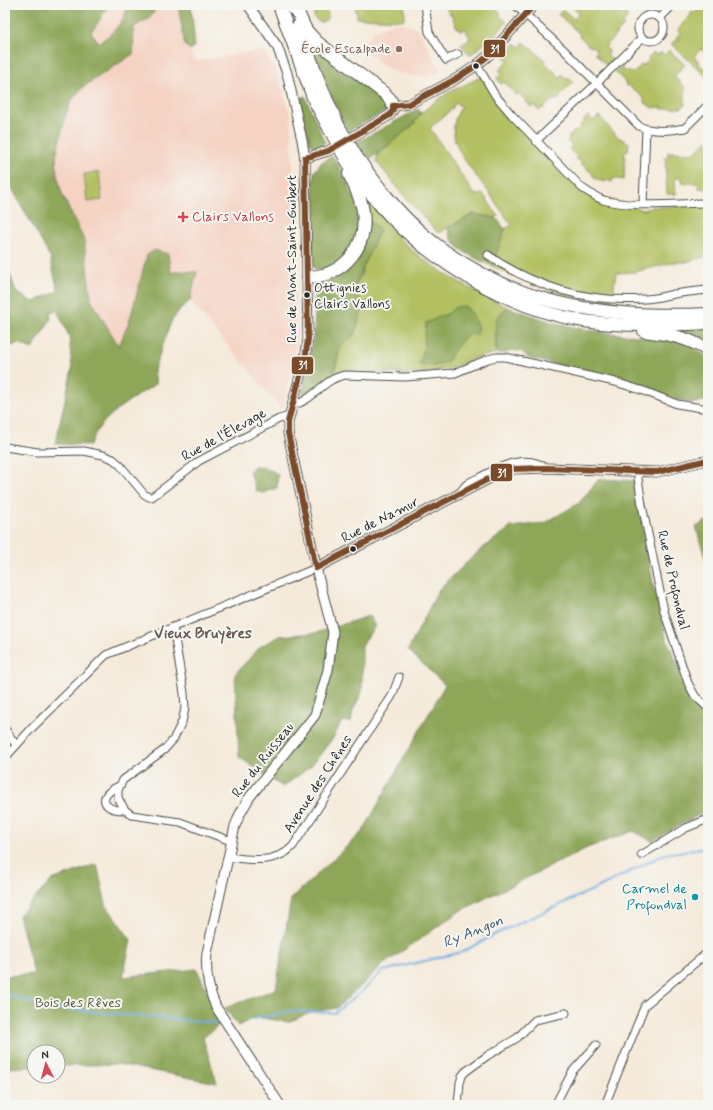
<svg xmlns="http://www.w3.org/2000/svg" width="713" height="1110" viewBox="0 0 713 1110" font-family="Mynerve,sans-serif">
  <rect width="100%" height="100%" fill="#f6f6f2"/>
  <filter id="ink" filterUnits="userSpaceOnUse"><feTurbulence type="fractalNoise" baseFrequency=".025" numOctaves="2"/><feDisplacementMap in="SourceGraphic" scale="8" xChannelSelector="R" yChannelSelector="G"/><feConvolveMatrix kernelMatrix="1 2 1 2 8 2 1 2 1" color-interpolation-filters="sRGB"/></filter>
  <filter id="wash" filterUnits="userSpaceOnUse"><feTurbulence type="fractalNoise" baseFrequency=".012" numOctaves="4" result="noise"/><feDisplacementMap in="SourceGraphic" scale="16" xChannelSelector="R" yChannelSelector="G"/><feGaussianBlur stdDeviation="0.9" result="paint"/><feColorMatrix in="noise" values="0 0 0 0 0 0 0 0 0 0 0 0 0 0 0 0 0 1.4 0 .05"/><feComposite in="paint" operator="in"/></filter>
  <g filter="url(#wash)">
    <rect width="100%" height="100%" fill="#f5eada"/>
    <!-- built -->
    <g fill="#f5d2c2">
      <polygon points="108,5 128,5 125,17 114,31 99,43 91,32 99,21"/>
      <polygon points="140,5 178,5 185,46 191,50 191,55 197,61 263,50 276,70 291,116 293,169 296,344 283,411 190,301 197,272 130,319 119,346 91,300 84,240 62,194 57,174 56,156 65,117 71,101 83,87 133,54 134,26 148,19 155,11"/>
      <polygon points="394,23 401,23 417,27 441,71 428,77 412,76 401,72 398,74 387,68 367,52 371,46 365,42 375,30"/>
    </g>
    <!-- green -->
    <g fill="#b2c062" stroke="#6e7646">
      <polygon points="355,5 404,5 405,17 403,20 357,18"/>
      <polygon points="444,5 492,5 501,13 499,15 507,22 492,38 470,55 461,45 470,39 465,28 461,31 459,27 457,28 451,14 450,14"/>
      <polygon points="570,5 623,5 629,11 626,14 628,16 626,18 627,19 623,23 624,25 605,47 610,52 607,54 613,61 608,67 595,53 597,51 592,46 590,47 579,36 580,34 558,14 563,10 574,19 579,13"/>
      <polygon points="697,5 708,5 708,58 705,56 707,54 701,49 694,56 697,61 700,61 698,63 701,67 703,67 708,73 708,78 671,44 675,40 676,41 679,39 676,37 680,33 678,30 682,25 682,24 691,15 690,14 692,12 694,13 697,10 694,7"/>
      <circle cx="321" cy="15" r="7"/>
      <polygon points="524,42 546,61 545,63 560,77 562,74 566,79 568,77 573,83 560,95 561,97 556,100 554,99 544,107 543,109 542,108 539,111 534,105 531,107 519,93 516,95 504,82 501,84 497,79 502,73 499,70 508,61 504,56 516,43 520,47"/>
      <polygon points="669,50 685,65 674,76 685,87 685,105 681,108 662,109 662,107 652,108 643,101 645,99 628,85 627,86 625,85 626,83 615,72 621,67 626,72 629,70 633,74 642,64 644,65 649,60 648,58 653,53 658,55 661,52 664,55"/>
      <path d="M483 76 499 103 535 145 585 193 632 206 643 210 653 207 703 205 708 210V256L686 262H675L634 272 616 273 612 301 575 297 549 290 492 266 505 229 512 225C503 214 496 202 487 190 469 165 439 138 462 106L454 103 453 108 430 128 474 194 478 195 483 194 498 216 496 218 473 214 438 233 405 197 376 161 378 154 413 125 421 113 436 101 449 92Z"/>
      <polygon points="588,116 593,121 599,116 618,137 629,143 628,151 625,151 624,158 625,158 624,180 613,178 612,182 606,180 605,182 598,180 592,175 593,174 580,163 582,162 580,160 578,161 576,159 577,157 569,149 572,146 567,141 570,139 568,137 575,131 576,132 581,127 580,126"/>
      <polygon points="708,139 708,186 706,189 699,188 698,183 683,183 682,178 675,178 676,194 667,194 665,157 668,157 668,152 695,153"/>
      <polygon points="99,172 102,200 87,202 84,174"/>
      <path d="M366 197C377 211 388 227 401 240 432 270 469 288 507 307L496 319V353L475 358 455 367 431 372 404 374 354 370 334 373 340 347 355 334 362 302 353 290 362 273 368 219Z"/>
    </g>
    <!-- forest -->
    <g fill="#8da658" stroke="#5c6842">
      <path d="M5 5H108L99 21 91 32 99 43C114 32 123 24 128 5H140L155 11 148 19 134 27 133 54 83 87 71 101 65 117 56 156 57 174 62 194 84 240 91 300 119 346 130 319 147 255 155 250 168 254 171 273 178 271 197 272 190 301 180 309 171 322 154 370 156 384C132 399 99 417 90 445L55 444 72 369 69 336 57 310 50 312 51 319 32 349 18 343 5 349V269L9 272 16 292 33 302 58 291 50 257 5 176Z"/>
      <polygon points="178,5 191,5 195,46 191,50 185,46"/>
      <polygon points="320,50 365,84 386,104 386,111 348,131 330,95 315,57"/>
      <polygon points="305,96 325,143 315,147 310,143 299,99"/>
      <polygon points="418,109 421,113 413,125 372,158 362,156 354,144"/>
      <path d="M333 156C347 182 366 208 355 239 352 246 349 254 342 259 336 264 328 267 321 271L315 269 311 263 314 172 322 162Z"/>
      <path d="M473 214 496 218 505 229 492 266C476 258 450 249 448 228Z"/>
      <path d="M368 219 380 230 353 290 362 302V310L355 334 340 347 334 373 309 392 301 402 314 336 315 307 313 283C323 282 334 280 343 274 355 263 362 234 368 219Z"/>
      <path d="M465 306 472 314 478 327 476 335 470 333C460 341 454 350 448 361L434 366 419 365 423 353 426 323 449 313 455 307Z"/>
      <polygon points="507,307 551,322 587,330 625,335 667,338 694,347 708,358 708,401 702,401 695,403 677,400 624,380 528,358 523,352 512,350 507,353 496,353 496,319"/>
      <polygon points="708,328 708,345 670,329"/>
      <path d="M254 466C262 466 272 469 278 475L277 488 262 493 256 491C254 482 252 480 249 472Z"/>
      <polygon points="599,479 635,481 655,594 666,637 691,698 708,714 708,812 704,812 652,841 633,831 587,848 460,911 384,964 337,1008 311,1012 289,1022 255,1017 238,1026 225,1008 276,989 291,899 363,831 445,685 408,650 439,589 479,551 511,527 545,523 579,503"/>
      <polygon points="708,520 708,568 696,527"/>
      <polygon points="369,616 375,626 362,645 362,692 353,710 351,722 342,721 333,738 311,766 283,787 239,757 235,674 261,646 280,636 315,633"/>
      <polygon points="97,864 106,905 131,940 123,977 197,969 221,1023 203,1038 217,1083 117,1064 58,1066 58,1052 34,1052 34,1067 5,1068 5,976 34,974 19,915 52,880"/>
    </g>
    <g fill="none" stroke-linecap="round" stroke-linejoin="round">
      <!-- stream -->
      <g stroke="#6dace0" stroke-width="2">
        <polyline points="5,994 50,1008 219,1023"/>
        <polyline points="249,1020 291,1011 335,1013 361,992 383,971 462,952 500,932 599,887 665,854 708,847"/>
      </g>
    </g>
  </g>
  <g filter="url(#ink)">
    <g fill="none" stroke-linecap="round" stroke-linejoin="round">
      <defs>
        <g id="minor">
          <polyline points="425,5 429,32 446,60 458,54"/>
          <path d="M515 5 563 49 639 126C651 132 671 131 685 128L708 105"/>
          <circle cx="651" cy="28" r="13"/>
          <polyline points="660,18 673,5"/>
          <path d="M477 65 495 95 512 115 582 188C588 192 596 197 603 200 634 208 671 204 703 203"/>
          <polyline points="536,141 596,84 642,38"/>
          <polyline points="643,204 646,129"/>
          <path d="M488 255C533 287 589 303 644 299 655 299 664 296 674 294 685 292 697 291 708 290"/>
          <path d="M293 405C314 401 322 379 345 375L405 377 455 373 488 359 496 357H505L615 382 644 391 677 404 708 409"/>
          <polyline points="5,447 38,452 84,451 103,455 113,459 120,465 144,494 149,497 152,497 199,461 279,419 290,416"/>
          <polyline points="639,472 638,478 642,505 664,611 688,683 695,696 708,708"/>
          <path d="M460 492C462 490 464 487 466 485 470 481 477 479 482 476 501 466 527 453 546 468"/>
          <polyline points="173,627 184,693 185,708 182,722 173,740 164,750 123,780 118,790 118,798 125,810 132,815 180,822 231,841"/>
          <polyline points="5,729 16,745"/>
          <polyline points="5,758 32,728 106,655 316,568"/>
          <path d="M119 786C112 789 97 798 109 807 113 810 120 810 125 810"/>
          <polyline points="641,855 686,828 708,819"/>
          <path d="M228 857C249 860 277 864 293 846L392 696 399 677"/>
          <polyline points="458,1105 460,1083 462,1076 465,1072 487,1056 517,1038 535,1020 566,1013"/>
          <polyline points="555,1105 572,1072 596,1045"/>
          <polyline points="605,1105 645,1005 708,952"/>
        </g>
        <g id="tertiary">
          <path d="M248 5 277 46 287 73 302 140 305 158 308 339 306 353 288 422V433L318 576 333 632 328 670 315 715 249 798 240 814 235 826 207 953C205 973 208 989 216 1007L280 1105"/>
          <polyline points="305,158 328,151 390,115 393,110 393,106 409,104 456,79 477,65 489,55 534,5"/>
          <polyline points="316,568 498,474 513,469 546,468 657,472 708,460"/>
        </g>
        <g id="trunk">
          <polyline points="279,5 314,100 330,130"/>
          <polyline points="290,5 299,15 306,30 317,42 384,93 390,99 393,106"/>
          <polyline points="298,26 322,89 338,125"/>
          <path d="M356 156C376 184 397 212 423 234 507 305 602 319 708 314"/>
          <path d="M347 161C361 182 376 202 394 220 443 269 515 310 584 321 625 327 667 325 708 323"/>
          <path d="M308 277C344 276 368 247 363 211 361 198 355 186 349 174"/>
          <path d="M644 331C667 334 689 337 708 351"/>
        </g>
      </defs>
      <!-- minor casing -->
      <use href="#minor" stroke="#494845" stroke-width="9"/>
      <!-- tertiary casing -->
      <use href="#tertiary" stroke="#494845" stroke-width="11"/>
      <!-- trunk casing -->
      <use href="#trunk" stroke="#494845" stroke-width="14"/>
      <!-- minor -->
      <use href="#minor" stroke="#fff" stroke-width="7"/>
      <!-- tertiary -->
      <use href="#tertiary" stroke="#fff" stroke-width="9"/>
      <!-- trunk -->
      <use href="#trunk" stroke="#fff" stroke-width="12"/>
      <defs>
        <g id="trunk-bridge">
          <polyline points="338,125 356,156"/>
          <polyline points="330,130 347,161"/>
        </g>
      </defs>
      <!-- trunk-bridge casing -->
      <use href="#trunk-bridge" stroke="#494845" stroke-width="14" stroke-linecap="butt"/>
      <!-- trunk-bridge -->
      <use href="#trunk-bridge" stroke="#fff" stroke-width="12"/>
      <defs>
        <g id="bus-1">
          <polyline points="393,106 409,104 456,79 477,65 489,55 534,5"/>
          <polyline points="305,158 308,339 306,353 288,422 288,433 316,568"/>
          <polyline points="305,158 328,151 390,115 393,110 393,106"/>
          <polyline points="316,568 498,474 513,469 546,468 657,472 708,460"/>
        </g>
      </defs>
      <!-- bus-1 casing -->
      <use href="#bus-1" stroke="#f6f6f2" stroke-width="9"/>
      <!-- bus-1 -->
      <use href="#bus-1" stroke="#7a4b2a" stroke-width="6"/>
    </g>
  </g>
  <!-- markers -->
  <circle fill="#8d6e63" stroke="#f6f6f2" stroke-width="1.5" cx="399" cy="49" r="4"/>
  <g fill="#2b2b2b" stroke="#f6f6f2" stroke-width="1.5">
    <circle cx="476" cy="66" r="3.5"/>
    <circle cx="307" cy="295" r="3.5"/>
    <circle cx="353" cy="549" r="3.5"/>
  </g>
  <path fill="#e0444e" stroke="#f6f6f2" stroke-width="1.5" d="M181 211h4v4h4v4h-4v4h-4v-4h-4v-4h4z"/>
  <circle fill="#0f9aa8" stroke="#f6f6f2" stroke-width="1.5" cx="695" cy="897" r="4"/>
  <g text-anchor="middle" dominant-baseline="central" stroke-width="4" stroke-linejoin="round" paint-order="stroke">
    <!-- bus labels -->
    <g font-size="13" fill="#2b2b2b" stroke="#f6f6f2" text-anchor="start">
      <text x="314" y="288">Ottignies<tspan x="314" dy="16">Clairs Vallons</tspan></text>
    </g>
    <!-- education labels -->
    <g font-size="14" fill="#785e54" stroke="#f6f6f2" text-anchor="end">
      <text x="391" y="49">École Escalpade</text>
    </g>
    <!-- health labels -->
    <g font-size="14" fill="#be3a42" stroke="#f6f6f2" text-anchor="start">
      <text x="192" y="217">Clairs Vallons</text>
    </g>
    <!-- street labels -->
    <g font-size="14" fill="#2b2b2b" stroke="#f6f6f2">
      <text transform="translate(292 259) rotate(-90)">Rue de Mont-Saint-Guibert</text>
      <text transform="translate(224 435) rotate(-29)">Rue de l'Élevage</text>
      <text transform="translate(380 520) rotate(-27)">Rue de Namur</text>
      <text transform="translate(673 580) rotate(77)">Rue de Profondval</text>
      <text transform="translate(263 760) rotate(-52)">Rue du Ruisseau</text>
      <text transform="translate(318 784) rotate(-57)">Avenue des Chênes</text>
    </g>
    <!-- culture labels -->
    <g font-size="14" fill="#0d838f" stroke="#f6f6f2" text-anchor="end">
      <text x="687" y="889">Carmel de<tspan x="687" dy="16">Profondval</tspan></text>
    </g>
    <!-- park labels -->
    <g font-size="14" fill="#54583c" stroke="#f6f6f2">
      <text x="78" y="1003">Bois des Rêves</text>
    </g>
    <!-- neighbourhood labels -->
    <g font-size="15" font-weight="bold" fill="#685a50" stroke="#f6f6f2">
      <text x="203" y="634">Vieux Bruyères</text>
    </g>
    <!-- water labels -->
    <g font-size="15" font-style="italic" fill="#42586a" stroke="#f6f6f2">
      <text transform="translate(473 932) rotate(-22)">Ry Angon</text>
    </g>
  </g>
  <g stroke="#f6f6f2" stroke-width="1.5">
    <rect x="483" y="39" width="23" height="19" rx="4" fill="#7a4b2a"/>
    <rect x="291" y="356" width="23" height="19" rx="4" fill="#7a4b2a"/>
    <rect x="490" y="463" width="23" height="19" rx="4" fill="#7a4b2a"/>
  </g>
  <g font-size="11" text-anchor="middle" font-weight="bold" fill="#fff">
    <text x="495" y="53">31</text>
    <text x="303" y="369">31</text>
    <text x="502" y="477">31</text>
  </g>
  <!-- margin -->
  <rect width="713" height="1110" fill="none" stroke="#f6f6f2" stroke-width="20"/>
  <!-- north arrow -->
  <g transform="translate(46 1064) rotate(354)"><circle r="19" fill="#f6f6f2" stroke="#a5a5a2"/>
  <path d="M0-3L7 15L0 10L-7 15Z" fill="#d1495b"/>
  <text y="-6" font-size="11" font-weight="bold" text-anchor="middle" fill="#2b2b2b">N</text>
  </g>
</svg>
